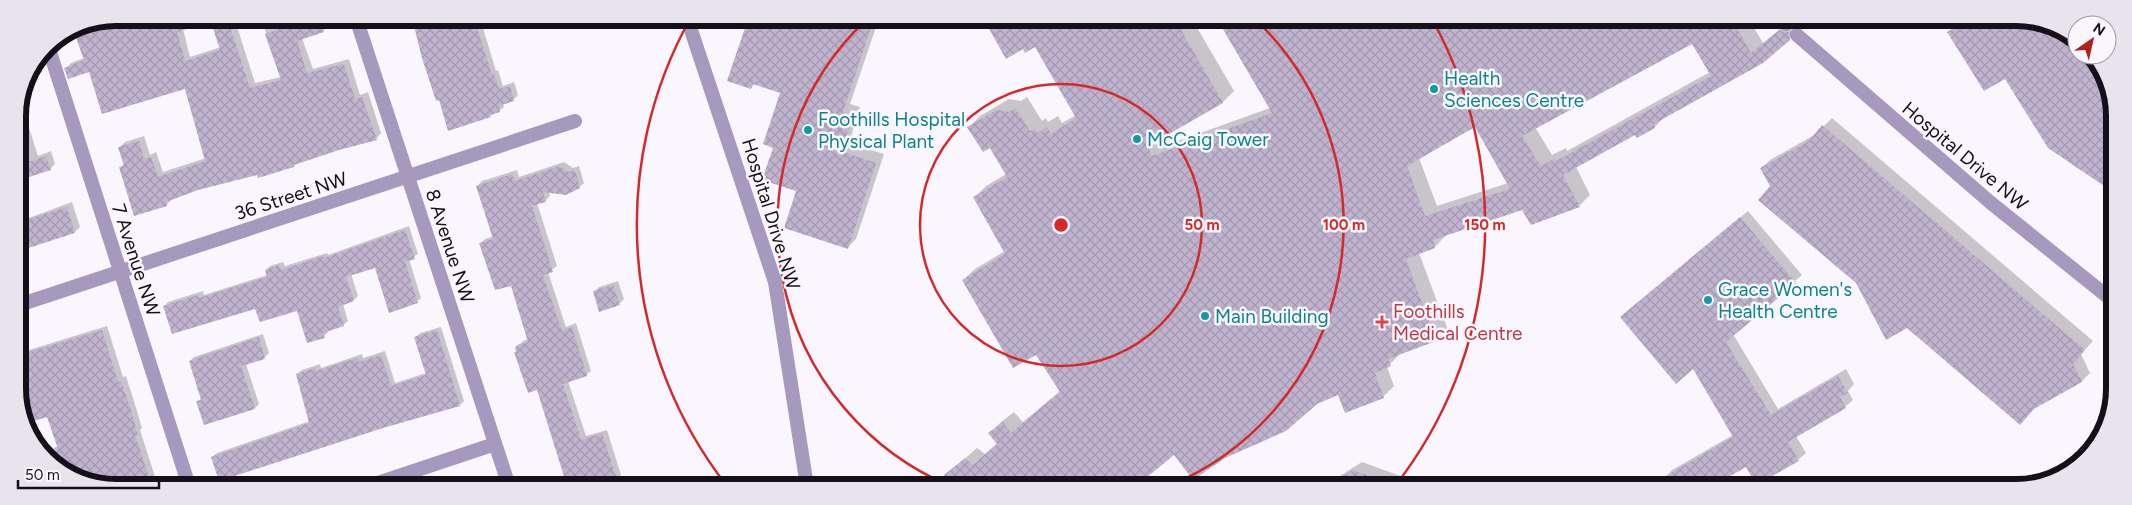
<svg xmlns="http://www.w3.org/2000/svg" width="2132" height="505" viewBox="0 0 2132 505" font-family="Figtree,sans-serif">
  <defs>
    <pattern id="building-cross-hatch" width="8" height="8" patternUnits="userSpaceOnUse" patternTransform="scale(1.25)"><rect width="8" height="8" fill="#bfb3ce"/><path d="M0 0l8 8M0 8l8-8" fill="none" stroke="#a399b0"/></pattern>
  </defs>
  <rect width="100%" height="100%" fill="#f9f7fd"/>
  <!-- shadow -->
  <g fill="#0003" fill-rule="evenodd">
    <path d="M117 18H252L236 23 255 83 281 77 261 18H326L328 26 323 31 302 38 313 69 349 59 360 95 368 92 381 133 376 139 198 189 171 200 166 205 120 168 125 163 120 147 125 142 144 136 150 155 156 152 163 172 206 158 186 88 89 71 66 69 71 63 84 58 76 32 81 27ZM212 20 221 47 190 57 183 29Z"/>
    <polygon points="413,18 480,18 496,71 498,70 503,86 514,82 518,95 513,100 503,103 504,107 490,116 440,99 423,58"/>
    <polygon points="752,18 879,18 850,104 860,107 849,143 884,154 856,239 848,247 798,191 774,147 781,92 755,83 751,88 748,22"/>
    <path d="M984 18 1192 19 1234 91 1223 102 1160 138 1164 146 1270 108 1218 19H1749L1763 43 1792 19 1801 27 1789 39 1664 117 1655 127 1637 136 1635 133 1576 167 1590 195 1579 206 1523 209 1446 235 1435 247 1419 253 1447 328 1435 339 1401 353 1387 367 1394 386 1383 397 1338 394 1174 453 1133 487 953 486 946 475 977 448 985 454 998 443 990 433 1001 422 1014 412 1023 422 1060 391 1037 353 963 280 975 269 1005 251 975 197 986 186 1006 174 991 147 969 127 980 116 1009 99 1021 101 1027 97 1042 121 1046 118 1048 122 1058 116 1062 123 1076 115 1036 45 1023 48ZM1692 42 1710 72 1567 151 1566 148 1552 155 1535 127ZM1476 125 1508 183 1437 206 1419 158Z"/>
    <polygon points="1962,19 2034,19 2077,42 2077,55 2090,55 2006,78 1948,33"/>
    <polygon points="20,100 38,156 51,151 55,164 50,169 19,179 20,183 18,185 18,111"/>
    <polygon points="1832,118 2093,341 2081,354 2090,373 2082,381 1857,283 1772,186 1762,168 1770,160 1816,134"/>
    <polygon points="564,162 573,168 579,166 584,183 579,187 549,192 550,196 545,201 537,203 557,266 548,272 566,327 576,323 591,371 586,375 568,381 586,436 607,430 621,475 617,480 601,486 568,486 538,389 516,348 523,341 529,339 512,285 481,243 485,239 494,236 477,186 482,181 517,170 519,177"/>
    <polygon points="72,202 80,227 75,232 19,250 18,222"/>
    <polygon points="1748,211 1802,275 1733,334 1778,409 1846,369 1854,384 1848,391 1853,400 1845,407 1796,436 1806,453 1798,460 1746,465 1708,487 1670,487 1665,478 1672,470 1733,435 1694,367 1629,310"/>
    <polygon points="409,226 418,254 409,259 421,298 417,302 376,267 351,274 358,296 354,300 343,304 348,321 343,325 328,330 328,332 324,336 298,309 164,307 168,302 203,291 204,295 267,275 266,270 270,266 283,262 285,266 327,253 328,255"/>
    <polygon points="618,281 624,299 619,304 594,292 599,287"/>
    <polygon points="107,326 123,377 126,376 133,398 142,428 140,430 158,486 98,486 47,459 43,452 59,446 48,416 19,384 19,353"/>
    <polygon points="441,327 464,401 460,405 212,457 217,453 310,421 297,374 302,370 320,364 321,368 362,354 363,358 385,351 395,383 426,373 415,338 420,333"/>
    <polygon points="263,334 269,353 265,357 246,364 259,404 255,408 205,424 198,402 202,398 190,361 194,357"/>
    <polygon points="1362,462 1431,487 1322,487"/>
  </g>
  <!-- building -->
  <g fill="url(#building-cross-hatch)" fill-rule="evenodd">
    <path d="M121 18H227L250 88 281 80 265 34 297 23 295 18H319L324 32 297 41 307 73 344 64 355 99 362 97 377 140 339 150 294 165V167L258 178 257 175 198 190 166 202 167 206 134 216 119 167 124 166 118 147 139 141 144 159 151 157 158 177 205 161 185 89 102 114 89 72 68 79 64 68 84 60 74 32ZM211 22 220 50 185 61 177 32Z"/>
    <polygon points="412,18 474,18 492,75 494,74 499,89 510,86 514,101 499,106 500,112 490,115 491,117 448,131 439,100 436,101 422,58"/>
    <polygon points="766,18 874,18 843,112 853,116 841,151 876,163 848,249 784,228 796,191 762,180 773,148 763,144 780,93 753,84 751,89 727,81 747,22 763,27"/>
    <path d="M983 18 1175 19 1223 103 1148 146 1152 156 1272 113 1217 19H1732L1751 53 1780 30 1783 32H1789L1790 40 1763 63 1654 124 1655 128 1637 138 1635 135 1563 175 1580 207 1531 225 1522 210 1433 240 1435 248 1406 259 1436 341 1388 359 1391 366 1375 373 1384 398 1345 413 1338 395 1317 404 1286 431 1225 458 1193 480 1174 455 1135 487 951 486 944 475 965 458 973 465 997 444 988 433 1003 422 1011 433 1060 392 1036 355 1013 368 962 280 1005 254 973 197 1007 177 990 148 983 152 967 127 997 110 1009 112 1015 108 1030 131 1034 129 1037 133 1047 127 1051 134 1076 118 1035 47 1025 53 1023 49 1006 59ZM1692 44 1711 76 1556 161 1554 159 1541 166 1522 136ZM1475 127 1510 189 1425 216 1407 166Z"/>
    <polygon points="1793,19 1816,19 1804,29 1794,27"/>
    <polygon points="1969,19 2034,19 2077,42 2077,55 2090,55 2113,97 2113,192 2048,148 2005,79 1984,91 1947,32"/>
    <polygon points="1822,125 2085,350 2073,364 2082,382 2034,409 2020,425 1907,328 1886,340 1856,283 1758,200 1770,186 1760,168 1809,141"/>
    <polygon points="46,156 51,170 29,177 25,163"/>
    <polygon points="559,166 568,172 575,170 580,188 566,195 543,192 546,202 532,206 553,272 543,275 562,331 572,327 587,376 563,384 581,440 602,433 619,486 567,486 537,390 528,393 514,352 516,352 515,348 517,345 528,342 511,286 495,290 479,243 493,239 476,186 512,174 515,181"/>
    <polygon points="67,207 75,233 19,251 18,225 30,221 29,219"/>
    <polygon points="1740,217 1796,283 1726,342 1771,415 1838,376 1848,393 1840,397 1846,408 1788,442 1799,461 1756,485 1746,467 1711,487 1647,487 1733,437 1693,369 1676,384 1620,317"/>
    <polygon points="405,230 415,259 405,262 418,303 389,313 375,268 346,277 354,301 338,307 344,326 323,333 325,338 307,343 297,311 260,322 255,309 172,334 163,306 198,295 199,298 267,277 265,270 279,265 281,270 323,256 324,258"/>
    <polygon points="613,285 620,305 599,312 593,291"/>
    <polygon points="102,330 118,382 121,381 129,404 138,435 135,435 152,486 98,486 47,459 44,454 58,449 47,417 31,422 19,386 19,355"/>
    <polygon points="437,330 460,406 383,428 219,481 211,457 309,423 296,374 315,368 316,371 357,358 359,362 381,355 391,386 426,375 414,337"/>
    <polygon points="259,337 265,359 241,366 255,409 204,425 196,401 201,400 189,361"/>
    <polygon points="1353,470 1394,485 1394,487 1325,487"/>
  </g>
  <g fill="none" stroke-linecap="round" stroke-linejoin="round">
    <!-- minor -->
    <g stroke="#a599be" stroke-width="14">
      <polyline points="356,18 509,486"/>
      <polyline points="687,18 775,282 807,486"/>
      <polyline points="1782,19 1786,24"/>
      <polyline points="1797,35 1991,203 2113,301"/>
      <polyline points="48,46 189,486"/>
      <polyline points="19,305 575,121"/>
      <polyline points="369,486 495,444"/>
    </g>
  </g>
  <!-- distance rings -->
  <g fill="none" stroke="#d62828" stroke-width="2.5">
    <circle cx="1061" cy="225" r="141"/>
    <path d="M950 486A283 283 0 0 1 866 20M1256 20A283 283 0 0 1 1169 486"/>
    <path d="M727 486A424 424 0 0 1 690 19M1432 19A424 424 0 0 1 1395 486"/>
  </g>
  <!-- markers -->
  <g fill="#0f9aa8" stroke="#f9f7fd" stroke-width="2">
    <circle cx="1434" cy="89" r="5"/>
    <circle cx="808" cy="130" r="5"/>
    <circle cx="1137" cy="139" r="5"/>
    <circle cx="1708" cy="300" r="5"/>
    <circle cx="1205" cy="316" r="5"/>
  </g>
  <path fill="#e0444e" stroke="#f9f7fd" stroke-width="2" d="M1379.5 314.5h5v5h5v5h-5v5h-5v-5h-5v-5h5z"/>
  <g text-anchor="middle" dominant-baseline="central" stroke-width="5" stroke-linejoin="round" paint-order="stroke">
    <!-- culture labels -->
    <g font-size="19" fill="#0d838f" stroke="#f9f7fd" text-anchor="start">
      <text x="1444" y="78">Health<tspan x="1444" dy="22">Sciences Centre</tspan></text>
      <text x="818" y="119">Foothills Hospital<tspan x="818" dy="22">Physical Plant</tspan></text>
      <text x="1147" y="139">McCaig Tower</text>
      <text x="1718" y="289">Grace Women's<tspan x="1718" dy="22">Health Centre</tspan></text>
      <text x="1215" y="316">Main Building</text>
    </g>
    <!-- street labels -->
    <g font-size="19" fill="#140f18" stroke="#f9f7fd">
      <text transform="translate(1965 156) rotate(40)">Hospital Drive NW</text>
      <text transform="translate(291 196) rotate(-18)">36 Street NW</text>
      <text transform="translate(771 214) rotate(73)">Hospital Drive NW</text>
      <text transform="translate(450 246) rotate(72)">8 Avenue NW</text>
      <text transform="translate(136 260) rotate(72)">7 Avenue NW</text>
    </g>
    <!-- health labels -->
    <g font-size="19" fill="#be3a42" stroke="#f9f7fd" text-anchor="start">
      <text x="1393" y="311">Foothills<tspan x="1393" dy="22">Medical Centre</tspan></text>
    </g>
  </g>
  <!-- crop -->
  <path d="M0 0H2132V505H0ZM116 26H2016A90 90 0 0 1 2106 116V389A90 90 0 0 1 2016 479H116A90 90 0 0 1 26 389V116A90 90 0 0 1 116 26Z" fill="#e7e4eb" fill-rule="evenodd"/>
  <path fill="none" stroke="#140f18" stroke-width="6" d="M116 26H2016A90 90 0 0 1 2106 116V389A90 90 0 0 1 2016 479H116A90 90 0 0 1 26 389V116A90 90 0 0 1 116 26Z"/>
  <circle cx="1061" cy="225" r="8" fill="#d62828" stroke="#f9f7fd" stroke-width="2.5"/>
  <g font-size="15" text-anchor="middle" font-weight="bold" fill="#d62828" stroke="#f9f7fd" stroke-width="5" stroke-linejoin="round" paint-order="stroke">
    <text x="1202" y="230">50 m</text>
    <text x="1344" y="230">100 m</text>
    <text x="1485" y="230">150 m</text>
  </g>
  <!-- north arrow -->
  <g transform="translate(2092 40) rotate(34)"><circle r="24" fill="#f9f7fd" stroke="#9d9aa1"/>
  <path d="M0-4L9 19L0 12L-9 19Z" fill="#b0201c"/>
  <text y="-8" font-size="14" font-weight="bold" text-anchor="middle" fill="#140f18">N</text>
  </g>
  <!-- scale -->
  <path d="M18 480v8h141v-8" fill="none" stroke="#140f18" stroke-width="2.5"/>
  <text x="25" y="480" font-size="15" fill="#140f18" stroke="#f9f7fd" stroke-width="4" paint-order="stroke">50 m</text>
</svg>
